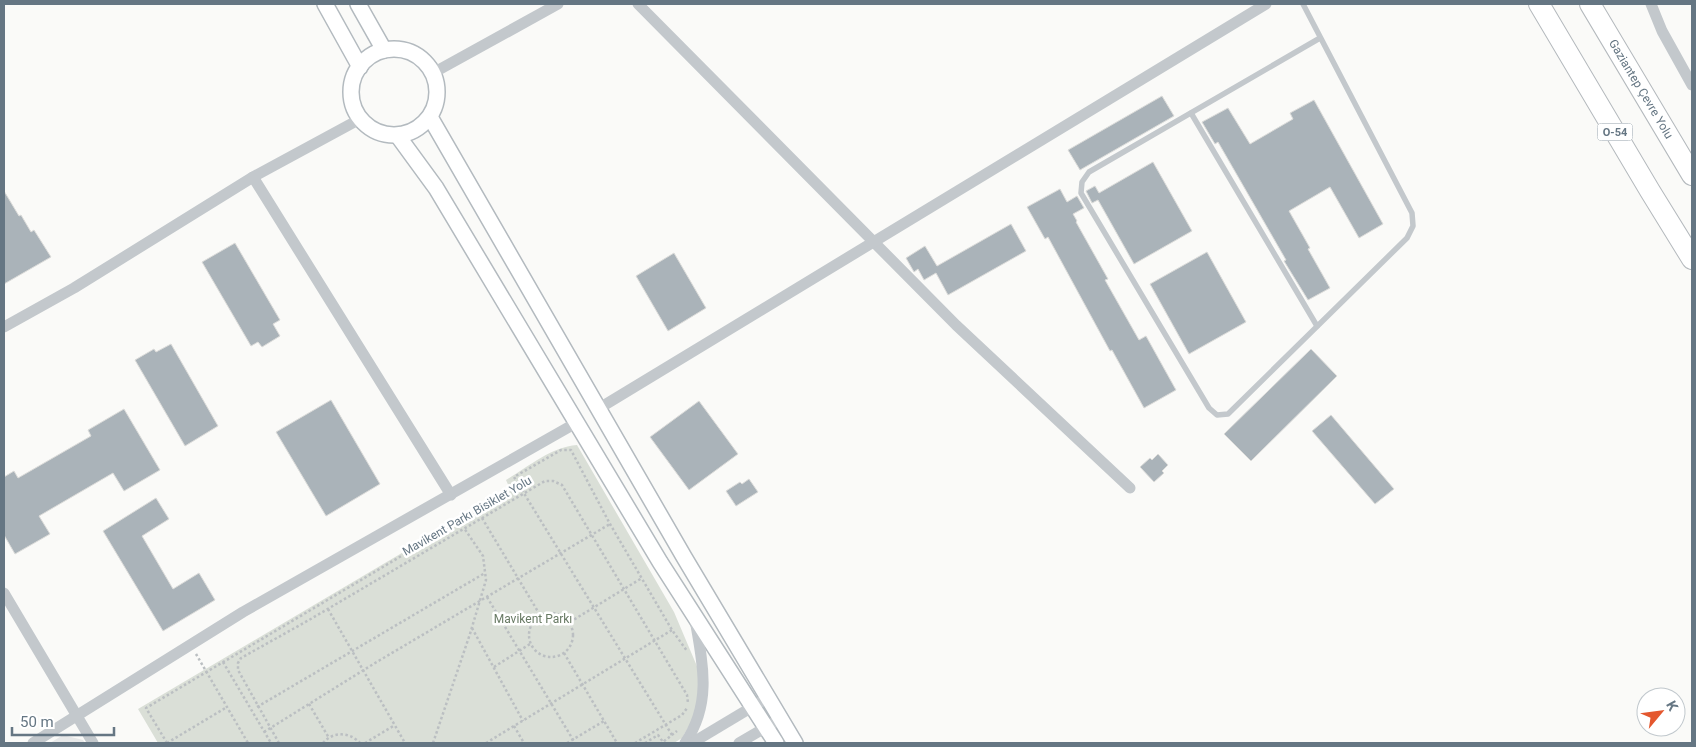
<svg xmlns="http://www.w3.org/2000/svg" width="1696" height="747" viewBox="0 0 1696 747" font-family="Roboto,sans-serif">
  <rect width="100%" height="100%" fill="#fafaf8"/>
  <!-- built -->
  <polygon fill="#e8e9e9" points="63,735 83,740 85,743 50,743"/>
  <!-- green -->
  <path fill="#dadfd7" d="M577 445 674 612 699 671V709L682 738 674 743H158L138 709 510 489 506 480C528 467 551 447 577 445Z"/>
  <!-- building -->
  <g fill="#aab3b9" stroke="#dcdcda">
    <polygon points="1162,96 1174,116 1080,170 1068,150"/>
    <polygon points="1314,100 1383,224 1359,238 1330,187 1289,211 1310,248 1308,249 1330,288 1308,300 1284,261 1286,260 1218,142 1215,144 1202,122 1228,108 1250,144 1293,119 1290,113"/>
    <polygon points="1153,162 1192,231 1134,264 1098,200 1092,203 1086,191 1095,186 1099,193"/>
    <polygon points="1060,189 1067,202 1077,196 1084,208 1073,214 1077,221 1076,222 1108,279 1105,280 1139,340 1146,336 1176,390 1144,408 1112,350 1110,351 1048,237 1045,239 1027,207"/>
    <polygon points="4,191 19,216 21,215 31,232 34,230 51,257 4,284"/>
    <polygon points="1011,224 1026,251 948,295 936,273 924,280 918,269 914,272 906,258 925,246 937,266"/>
    <polygon points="235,243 280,320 273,324 280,336 262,347 258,342 251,346 202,262"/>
    <polygon points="1207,252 1246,322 1189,354 1150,284"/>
    <polygon points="674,253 706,308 668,331 636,276"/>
    <polygon points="171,344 218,426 185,446 135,360 154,349 156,352"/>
    <polygon points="1311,349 1337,376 1251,461 1224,434"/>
    <polygon points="331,400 380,484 326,516 276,432"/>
    <polygon points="699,401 738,454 689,490 650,437"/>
    <polygon points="124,409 160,470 124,491 113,473 39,516 50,534 15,554 4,535 4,477 14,471 18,478 91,436 88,430"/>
    <polygon points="1331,415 1394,489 1375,504 1312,431"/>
    <polygon points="1158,454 1168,465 1162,471 1164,473 1154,482 1140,467 1150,458 1152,460"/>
    <polygon points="749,479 758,492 736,506 726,491 740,482 742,484"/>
    <polygon points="156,498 169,519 142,536 173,589 199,573 215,600 163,631 103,531"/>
  </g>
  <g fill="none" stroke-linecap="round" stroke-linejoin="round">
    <defs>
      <g id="secondary">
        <polyline points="325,4 360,67"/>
        <polyline points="358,4 384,50"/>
        <circle cx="394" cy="92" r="43"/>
        <polyline points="430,117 684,557 795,743"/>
        <polyline points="398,136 436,188 660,562 776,743"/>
      </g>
      <g id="motorway">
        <polyline points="1539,4 1650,191 1692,259"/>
        <polyline points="1590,4 1692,175"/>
      </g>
    </defs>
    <!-- secondary casing -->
    <use href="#secondary" stroke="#b3babf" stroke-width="18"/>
    <!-- motorway casing -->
    <use href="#motorway" stroke="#b4b9bd" stroke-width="22"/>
    <!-- path -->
    <g stroke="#bbbfc2" stroke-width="2.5" stroke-dasharray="2.5 2.5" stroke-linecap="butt">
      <polyline points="482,518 540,615"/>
      <polyline points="487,597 575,743"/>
      <polyline points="328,609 405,743"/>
      <circle cx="551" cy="635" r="22"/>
      <polyline points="570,622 642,578"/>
      <polyline points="472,628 523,721"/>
      <polyline points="564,653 617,743"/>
      <polyline points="196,654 248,743"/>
      <polyline points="223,662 271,743"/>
      <polyline points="494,667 530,644"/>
      <polyline points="309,704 329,738"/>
      <polyline points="257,707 485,573"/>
      <polyline points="514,726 524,743"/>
      <polyline points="264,732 375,663 610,524"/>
      <polyline points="672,735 514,477 561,450 571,450 610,524 672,630 687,651"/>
      <polyline points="167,743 146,708 519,486"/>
      <polyline points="167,743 227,707"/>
      <polyline points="279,743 238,670 238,663 241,658 309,620 545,481 553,481 562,485 687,695 688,703"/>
      <path d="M323 743C333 731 350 732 360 743"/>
      <polyline points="365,743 395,725"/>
      <polyline points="433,743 470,634 486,580 483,556 464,528"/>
      <polyline points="486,743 672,630"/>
      <polyline points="567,743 604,721"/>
      <polyline points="635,743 682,715 687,708"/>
      <polyline points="645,743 658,735 663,742 677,731"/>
    </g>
    <!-- service -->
    <g stroke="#c3c8cc" stroke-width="5.5">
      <polyline points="1303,4 1412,213 1413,226 1407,238 1228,414 1217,415 1209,408 1081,193 1082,182 1089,172 1320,38"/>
      <polyline points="1191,113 1317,326"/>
    </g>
    <!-- minor -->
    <g stroke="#c3c8cc" stroke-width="11">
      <polyline points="638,4 956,325 1130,488"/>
      <polyline points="1651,4 1662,31 1692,85"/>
      <polyline points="433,73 558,4"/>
      <polyline points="253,177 451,495"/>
      <polyline points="4,327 74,288 253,177 360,119"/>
      <polyline points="598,409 1266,4"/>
      <polyline points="4,593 93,743"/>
      <polyline points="33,743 243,612 576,423"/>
      <path d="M685 743C712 704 703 664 695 620"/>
      <polyline points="692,743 767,698"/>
      <polyline points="739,743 780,719"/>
    </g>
    <!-- secondary -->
    <use href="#secondary" stroke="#fff" stroke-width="15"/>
    <!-- motorway -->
    <use href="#motorway" stroke="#fff" stroke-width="20"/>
  </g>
  <g text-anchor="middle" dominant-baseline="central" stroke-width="5" stroke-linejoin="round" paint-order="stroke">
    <!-- shield labels -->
    <rect fill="#fff" stroke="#939fa8" stroke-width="1" x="1597.5" y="123.5" width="35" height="17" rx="4"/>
    <g font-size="11" font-weight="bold" fill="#657683">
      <text x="1615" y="132">O-54</text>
    </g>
    <!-- street labels -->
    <g font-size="12" fill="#657683" stroke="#fff">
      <text transform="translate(1641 89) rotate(59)">Gaziantep Çevre Yolu</text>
      <text transform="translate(467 516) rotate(-30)">Mavikent Parkı Bisiklet Yolu</text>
    </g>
    <!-- park labels -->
    <g font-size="12" fill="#687a64" stroke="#fff">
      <text x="533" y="619">Mavikent Parkı</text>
    </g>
  </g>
  <!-- border -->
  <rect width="1696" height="747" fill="none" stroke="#657683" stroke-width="10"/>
  <!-- north arrow -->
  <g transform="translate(1661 712) rotate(61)"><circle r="24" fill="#ffffff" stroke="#c1c8cd"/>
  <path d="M0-4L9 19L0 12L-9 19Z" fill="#e4572e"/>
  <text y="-8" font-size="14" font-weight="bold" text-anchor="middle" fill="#657683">K</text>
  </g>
  <!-- scale -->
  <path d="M12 727v8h102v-8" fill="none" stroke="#657683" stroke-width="2.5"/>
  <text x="20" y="727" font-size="15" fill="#657683" stroke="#ffffff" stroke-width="4" paint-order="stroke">50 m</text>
</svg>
